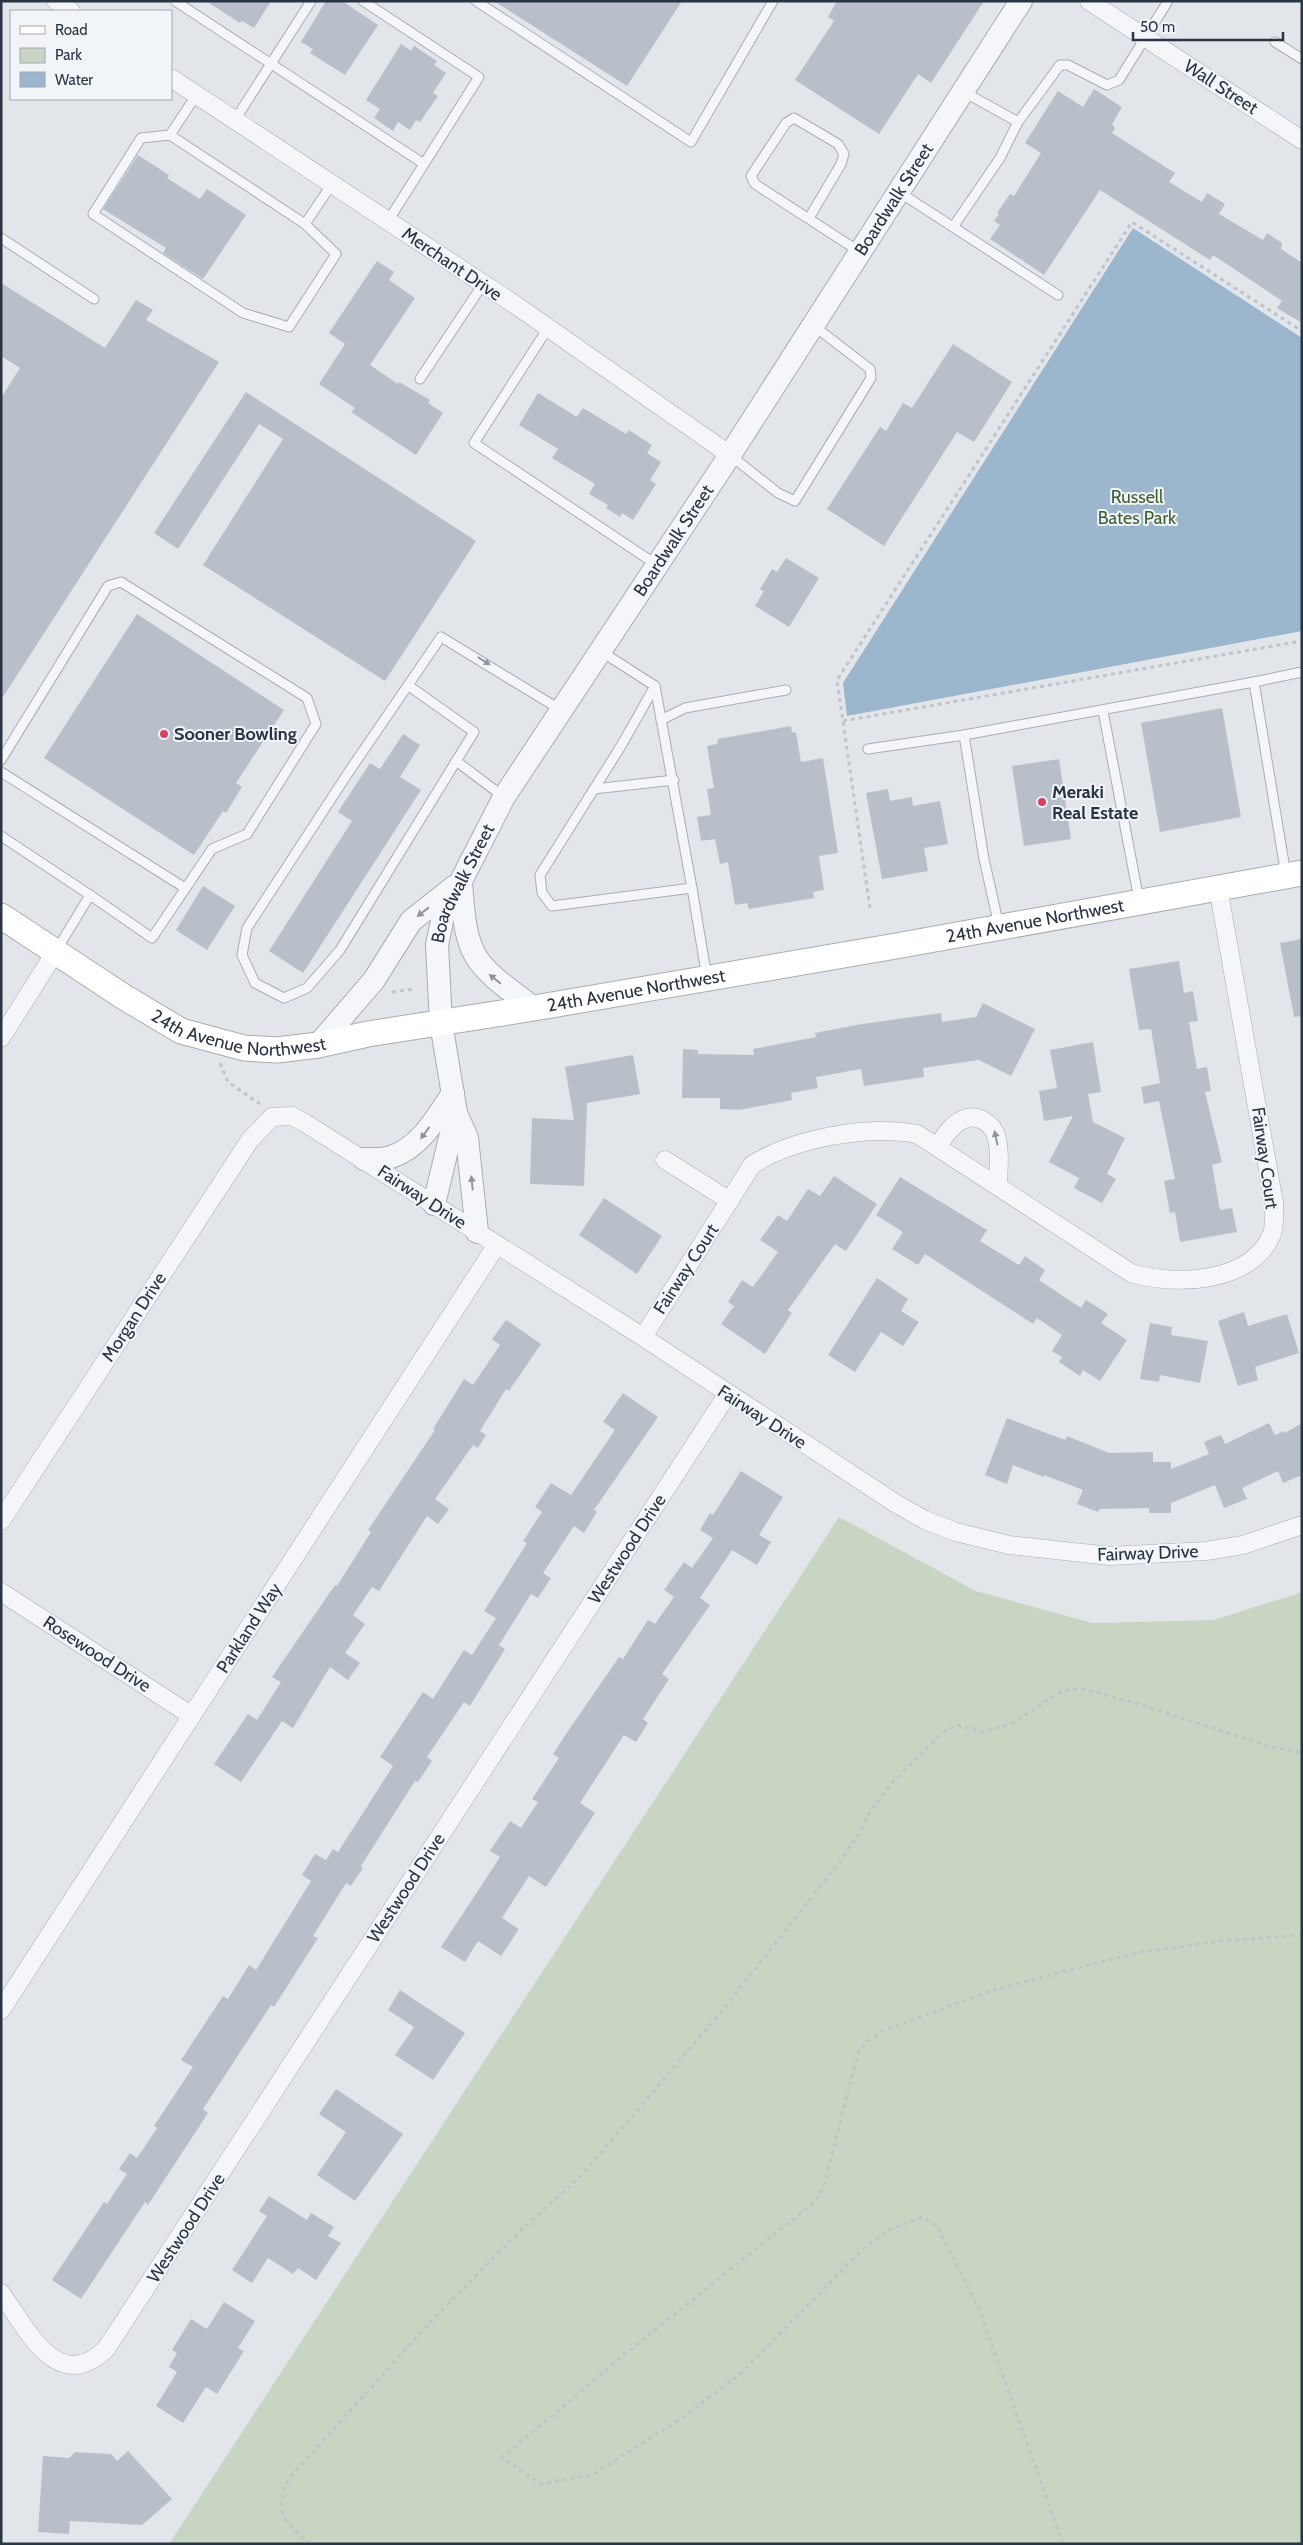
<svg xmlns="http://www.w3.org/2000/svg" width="1303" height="2545" viewBox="0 0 1303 2545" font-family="Cabin,sans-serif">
  <rect width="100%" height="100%" fill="#e2e6eb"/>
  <!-- green -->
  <polygon fill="#c8d5c2" points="839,1517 976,1591 1092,1623 1214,1620 1302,1592 1302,2544 169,2544"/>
  <!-- water -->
  <polygon fill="#9bb6cd" points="1133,228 1302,338 1302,631 847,716 843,683"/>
  <!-- building -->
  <g fill="#b9bfc9">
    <polygon points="206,1 271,1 254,28 242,21 240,23"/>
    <polygon points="326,1 342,1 378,25 345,75 310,53 313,49 301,42"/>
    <polygon points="494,1 682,1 627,86"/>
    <polygon points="837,1 984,1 931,83 918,74 879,134 795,80 834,21 828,17"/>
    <polygon points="401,44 411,51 414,46 437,61 434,65 446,73 433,93 438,96 420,122 416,120 410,130 398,122 393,131 374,118 380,109 366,100"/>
    <polygon points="1094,89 1122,107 1112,124 1115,128 1112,133 1175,173 1169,182 1202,202 1207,193 1225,204 1219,214 1263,240 1267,233 1282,243 1281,249 1302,263 1302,323 1277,308 1282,301 1213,255 1210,260 1100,190 1044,275 990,239 1000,225 994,221 999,214 997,213 1010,194 1014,196 1041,153 1025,143 1058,91 1083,107"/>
    <polygon points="138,155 169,175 167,178 200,199 207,189 246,215 203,279 163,253 166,248 103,209"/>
    <polygon points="377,261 394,272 389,280 415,298 370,365 398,384 399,382 430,400 428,403 443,413 416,455 351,412 355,408 319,384 345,344 329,333"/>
    <polygon points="1,283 105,348 136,300 153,310 146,320 219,362 1,700 1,398 20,368 1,356"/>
    <polygon points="953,344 1012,382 974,442 957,432 884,546 827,509 880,427 886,431 903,403 912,408"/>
    <polygon points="246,392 476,541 385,681 203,565 283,439 259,424 178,549 154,533"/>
    <polygon points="538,393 577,417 583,408 626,434 629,430 652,445 647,453 661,462 650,480 656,484 633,520 622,513 620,517 606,508 608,505 589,494 595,484 552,458 558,449 519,425"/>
    <polygon points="786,558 819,578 789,627 755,606 764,591 760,589 772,569 777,572"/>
    <polygon points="137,614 284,710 236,783 242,787 226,813 223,811 194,855 44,758"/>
    <polygon points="1222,708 1241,817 1160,832 1141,723"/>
    <polygon points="791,726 792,732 796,733 801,762 823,758 838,853 819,856 824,890 813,892 814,898 749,909 747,903 735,905 728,862 720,864 715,839 701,841 697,817 711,815 707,789 714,788 707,746 717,744 718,739"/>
    <polygon points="403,734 420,745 400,777 421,790 303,973 269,951 352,821 338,812 370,763 380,769"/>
    <polygon points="1059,759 1071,839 1024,846 1012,766"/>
    <polygon points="888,789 890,801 912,797 913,806 940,801 948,844 924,848 928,871 882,879 866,793"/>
    <polygon points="203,886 235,906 207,950 176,930"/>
    <polygon points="1302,939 1302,1016 1294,1017 1280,943"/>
    <polygon points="1179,961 1184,993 1193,991 1198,1021 1189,1022 1197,1069 1207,1067 1211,1091 1205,1092 1222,1162 1212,1165 1220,1210 1232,1208 1237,1232 1180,1242 1175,1212 1170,1213 1164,1181 1175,1179 1159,1101 1144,1104 1141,1087 1160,1083 1151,1029 1139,1030 1129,969"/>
    <polygon points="983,1003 1035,1029 1011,1076 979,1060 923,1068 924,1077 864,1086 861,1069 816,1077 818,1088 791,1093 792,1100 739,1110 720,1109 720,1098 682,1098 683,1049 698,1050 698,1054 754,1055 753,1049 816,1037 815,1033 862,1024 941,1013 942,1022 976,1017"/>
    <polygon points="1093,1042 1101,1092 1088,1094 1093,1122 1125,1138 1107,1174 1116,1179 1102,1203 1074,1188 1079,1178 1049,1162 1073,1116 1044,1121 1039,1091 1057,1088 1050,1050"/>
    <polygon points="633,1055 640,1094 587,1103 584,1186 530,1184 532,1118 574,1120 565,1067"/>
    <polygon points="834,1176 877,1204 846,1251 835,1244 788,1310 792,1313 765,1354 721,1324 734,1306 728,1302 742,1280 753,1287 778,1252 760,1240 778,1215 787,1221 808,1189 820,1196"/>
    <polygon points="900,1177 987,1230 980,1241 1019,1265 1025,1256 1045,1270 1039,1280 1081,1308 1086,1300 1108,1314 1101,1323 1127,1340 1100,1381 1083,1370 1080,1376 1059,1362 1062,1357 1052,1351 1062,1335 1037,1318 1033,1324 925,1254 918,1265 892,1249 903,1232 876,1215"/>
    <polygon points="604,1198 662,1236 637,1274 579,1235"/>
    <polygon points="877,1278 908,1299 901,1311 919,1322 903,1346 881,1332 855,1372 828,1355"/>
    <polygon points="1244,1312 1248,1326 1287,1314 1299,1353 1255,1367 1258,1380 1238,1386 1218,1321"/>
    <polygon points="506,1320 541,1344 509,1391 506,1389 480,1431 486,1435 478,1448 473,1445 435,1499 449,1509 438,1524 427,1516 379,1591 372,1587 353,1615 365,1624 345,1653 360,1663 348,1680 330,1667 293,1728 282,1721 241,1782 214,1764 248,1714 257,1720 281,1682 272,1677 335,1585 337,1586 371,1532 368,1530 435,1430 433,1429 464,1379 473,1385 500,1345 492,1339"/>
    <polygon points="1150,1323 1172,1327 1171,1335 1208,1341 1200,1383 1160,1375 1159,1382 1140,1379"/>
    <polygon points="623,1393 658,1417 594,1510 597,1512 584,1533 574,1526 543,1573 551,1578 538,1598 531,1594 499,1645 505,1649 470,1706 464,1702 427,1757 432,1761 418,1782 415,1781 361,1866 363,1868 351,1886 346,1883 313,1936 318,1938 274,2007 271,2005 203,2109 208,2113 148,2205 145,2202 81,2299 52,2280 104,2202 107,2204 127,2174 119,2169 130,2153 137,2158 157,2128 154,2126 193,2067 181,2060 223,1996 228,1999 249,1965 256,1970 311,1881 302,1875 315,1854 326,1860 333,1849 338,1852 393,1766 380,1757 423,1692 433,1699 464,1650 472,1655 496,1618 484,1611 527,1543 523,1541 542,1512 535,1507 551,1483 571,1495 615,1430 603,1422"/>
    <polygon points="1007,1418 1065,1440 1067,1436 1109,1453 1153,1452 1153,1462 1171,1462 1171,1469 1209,1454 1204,1442 1221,1435 1225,1444 1269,1423 1275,1435 1284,1431 1285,1433 1302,1423 1302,1475 1283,1483 1278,1471 1242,1488 1247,1499 1224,1508 1215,1485 1171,1503 1171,1513 1149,1513 1149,1508 1100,1509 1098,1512 1077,1504 1083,1490 1044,1475 1044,1477 1013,1465 1007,1484 985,1475"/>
    <polygon points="741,1471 783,1497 759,1535 771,1542 757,1565 732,1550 700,1598 710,1605 662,1674 669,1679 643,1719 648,1723 636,1742 624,1735 580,1803 595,1813 546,1887 529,1876 502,1918 519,1929 501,1956 478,1941 465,1962 441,1947 500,1857 490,1851 510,1821 521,1828 538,1802 532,1799 559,1758 553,1754 568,1731 619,1657 623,1659 648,1620 655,1624 674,1597 664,1590 684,1562 692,1568 713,1538 700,1530 710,1513 713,1515"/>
    <polygon points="400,1990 465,2033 433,2080 395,2055 414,2027 388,2010"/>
    <polygon points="336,2089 403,2134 355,2201 317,2175 346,2132 319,2114"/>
    <polygon points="269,2196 307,2220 311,2213 334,2227 328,2236 341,2243 316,2280 298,2268 293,2274 268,2258 252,2283 232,2270 267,2216 259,2211"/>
    <polygon points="224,2302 255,2321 238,2348 244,2351 217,2394 206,2387 183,2423 156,2406 177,2372 169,2367 177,2353 172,2350 191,2319 207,2329"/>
    <polygon points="128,2451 172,2499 142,2525 70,2521 69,2534 38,2532 43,2456 69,2458 75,2452 111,2454 117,2461"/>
  </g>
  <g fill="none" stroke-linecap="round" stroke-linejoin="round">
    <defs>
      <g id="service">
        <polyline points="175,1 424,164"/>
        <polyline points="363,1 479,77 388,221"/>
        <polyline points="476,1 691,142 773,1"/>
        <polyline points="1275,42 1302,59"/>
        <polyline points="964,92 1018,122 1060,65 1068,65 1107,85 1119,80 1168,1"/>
        <polyline points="197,94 170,135 141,138 93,214 243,313 289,327 336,254 305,224 332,184"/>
        <polyline points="235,120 311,1"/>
        <polyline points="170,135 305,224"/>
        <polyline points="899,192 1058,295"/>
        <polyline points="809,218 841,164 844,154 838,144 794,118 786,123 751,176 755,184 860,252"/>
        <polyline points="953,227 1000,158 1018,122"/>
        <polyline points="1,238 94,299"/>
        <polyline points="548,328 474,443 657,565"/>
        <polyline points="420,379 483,284"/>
        <polyline points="730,455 778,493 795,501 871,378 870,369 814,326"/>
        <polyline points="602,652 655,686 621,746 540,875 542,893 552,906 692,888 707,978"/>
        <polyline points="1254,682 1302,672"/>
        <polyline points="409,686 474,732 340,950 307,988 284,998 255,983 242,955 247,928 348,773 441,637 561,710"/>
        <polyline points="655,686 692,888"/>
        <polyline points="1103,711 1139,900"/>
        <polyline points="661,720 685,708 786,690"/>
        <polyline points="964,735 1254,682 1286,875"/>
        <polyline points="868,749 964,735 984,859 999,926"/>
        <polyline points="1,760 108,586 121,582 307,698 316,724 247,834 212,849 152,938 90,895 56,951"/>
        <polyline points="456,761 504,797"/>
        <polyline points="1,772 185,888"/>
        <polyline points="594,789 674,780"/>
        <polyline points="1,836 90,895"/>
      </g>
      <g id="minor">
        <polyline points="56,1 71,11"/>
        <polyline points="1089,1 1302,140"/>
        <polyline points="171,78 517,306 730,455"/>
        <polyline points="1,1038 56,951"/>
        <path d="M938 1146C944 1137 951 1125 962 1120 977 1112 994 1124 997 1139 1001 1154 998 1171 998 1186"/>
        <polyline points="665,1160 730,1201"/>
        <path d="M643 1337 752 1165C794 1138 867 1125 917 1134L1131 1273C1175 1286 1251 1284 1272 1234 1275 1225 1274 1213 1274 1203L1218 887"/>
        <polyline points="1,1521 250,1140 272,1117 292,1116 305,1123 643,1337 895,1503 925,1520 956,1532 1009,1545 1110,1556 1206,1551 1243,1545 1302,1525"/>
        <polyline points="1,1592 192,1716"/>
        <polyline points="1,2010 496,1246"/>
        <path d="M1 2293C26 2327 57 2396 106 2349L727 1395"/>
      </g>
      <g id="tertiary">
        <path d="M461 882C466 960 473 963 534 1008"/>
        <polyline points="318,1045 374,980 411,921 454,887"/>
        <path d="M364 1159C372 1159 383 1160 391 1157 421 1147 436 1118 453 1093"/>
        <polyline points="434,1204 456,1113"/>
        <path id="s1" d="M477 1232 467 1138 456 1113 441 1023 437 945 443 916 504 797 730 455 1021 1"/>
      </g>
      <g id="secondary">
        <path id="s2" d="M1 916 124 997 181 1031 244 1048 277 1050 318 1045 368 1034 534 1008 896 946 1302 873"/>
      </g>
    </defs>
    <!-- service casing -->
    <use href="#service" stroke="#a7adb6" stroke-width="11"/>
    <!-- minor casing -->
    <use href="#minor" stroke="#a7adb6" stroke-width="19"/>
    <!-- tertiary casing -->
    <use href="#tertiary" stroke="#a7adb6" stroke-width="24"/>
    <!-- secondary casing -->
    <use href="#secondary" stroke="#a7adb6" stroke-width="27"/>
    <!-- path -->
    <g stroke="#c0c4ca" stroke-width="3" stroke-dasharray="4 4" stroke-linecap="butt">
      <polyline points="843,721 1302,641"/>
      <polyline points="870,908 837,680 1132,222 1302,331"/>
      <polyline points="392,992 413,989"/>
      <polyline points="220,1063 228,1082 260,1104"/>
      <path d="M310 2544C283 2522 274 2512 289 2478L440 2312 523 2228 581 2176 717 2017 838 1864 858 1835 869 1814 890 1785 942 1733 957 1725 982 1732 1011 1724 1064 1690 1084 1689 1139 1704 1268 1746 1302 1753"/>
      <polyline points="1063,2544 979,2309 937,2226 922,2217 889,2230 863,2249 740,2374 679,2420 592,2475 541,2484 502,2458 625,2354 813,2203 823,2189 859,2050 868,2041 883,2031 993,1990 1140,1952 1222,1941 1302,1935"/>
    </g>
    <!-- service -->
    <use href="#service" stroke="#f5f6f9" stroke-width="9"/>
    <!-- minor -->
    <use href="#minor" stroke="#f5f6f9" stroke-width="18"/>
    <!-- tertiary -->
    <use href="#tertiary" stroke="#f5f6f9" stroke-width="22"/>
    <!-- secondary -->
    <use href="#secondary" stroke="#fff" stroke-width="25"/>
  </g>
  <!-- one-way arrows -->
  <defs><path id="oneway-solid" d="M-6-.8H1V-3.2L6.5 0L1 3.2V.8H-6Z" transform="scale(1.25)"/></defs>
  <g fill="#8f959e">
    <use href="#oneway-solid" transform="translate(484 661) rotate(32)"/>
    <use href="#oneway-solid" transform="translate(423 912) rotate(142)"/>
    <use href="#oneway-solid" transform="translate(495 979) rotate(-141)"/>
    <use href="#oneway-solid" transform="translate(425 1133) rotate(126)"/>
    <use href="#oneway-solid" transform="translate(996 1138) rotate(-102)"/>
    <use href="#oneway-solid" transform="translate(472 1183) rotate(-96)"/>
  </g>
  <!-- markers -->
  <g fill="#d64160" stroke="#f2f5f8" stroke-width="2">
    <circle cx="164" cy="734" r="5"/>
    <circle cx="1042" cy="802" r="5"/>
  </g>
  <g text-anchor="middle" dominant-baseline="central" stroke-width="4" stroke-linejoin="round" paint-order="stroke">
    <!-- street labels -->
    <g font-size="18" fill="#293444" stroke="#f2f5f8">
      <text transform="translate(1221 87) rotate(33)">Wall Street</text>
      <text stroke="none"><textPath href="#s1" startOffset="1168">Boardwalk Street</textPath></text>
      <text transform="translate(452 264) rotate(34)">Merchant Drive</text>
      <text stroke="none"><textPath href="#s1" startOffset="762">Boardwalk Street</textPath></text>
      <text stroke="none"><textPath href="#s1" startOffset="358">Boardwalk Street</textPath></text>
      <text stroke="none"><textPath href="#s2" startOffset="1081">24th Avenue Northwest</textPath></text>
      <text stroke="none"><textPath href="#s2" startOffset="676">24th Avenue Northwest</textPath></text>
      <text stroke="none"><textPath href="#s2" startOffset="271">24th Avenue Northwest</textPath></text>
      <text transform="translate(1265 1158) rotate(82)">Fairway Court</text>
      <text transform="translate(422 1197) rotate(33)">Fairway Drive</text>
      <text transform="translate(686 1269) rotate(-57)">Fairway Court</text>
      <text transform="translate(134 1317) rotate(-57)">Morgan Drive</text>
      <text transform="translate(762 1417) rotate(33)">Fairway Drive</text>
      <text transform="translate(627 1549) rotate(-57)">Westwood Drive</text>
      <text transform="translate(1148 1553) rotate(-2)">Fairway Drive</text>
      <text transform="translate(249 1628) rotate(-57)">Parkland Way</text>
      <text transform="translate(97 1654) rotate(33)">Rosewood Drive</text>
      <text transform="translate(406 1888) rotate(-57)">Westwood Drive</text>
      <text transform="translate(186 2228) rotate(-57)">Westwood Drive</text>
    </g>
    <!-- park labels -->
    <g font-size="18" fill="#406035" stroke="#f2f5f8">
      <text x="1137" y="497">Russell<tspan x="1137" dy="21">Bates Park</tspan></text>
    </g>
    <!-- poi labels -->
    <g font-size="18" font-weight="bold" fill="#293444" stroke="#f2f5f8" text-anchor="start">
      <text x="174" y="734">Sooner Bowling</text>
      <text x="1052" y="792">Meraki<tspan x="1052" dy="21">Real Estate</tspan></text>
    </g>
  </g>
  <!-- border -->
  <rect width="1303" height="2545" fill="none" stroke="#293444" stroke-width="5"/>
  <!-- legend -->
  <rect x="10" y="10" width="162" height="90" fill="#f2f5f8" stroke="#a2a8b0"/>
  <rect x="20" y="26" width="25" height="8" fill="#ffffff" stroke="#a2a8b0"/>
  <text x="55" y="35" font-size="15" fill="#293444">Road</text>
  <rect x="20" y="48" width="25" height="15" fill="#c8d5c2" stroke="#a2a8b0"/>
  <text x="55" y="60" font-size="15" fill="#293444">Park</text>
  <rect x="20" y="72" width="25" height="15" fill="#9bb6cd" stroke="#a2a8b0"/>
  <text x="55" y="85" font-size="15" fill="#293444">Water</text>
  <!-- scale -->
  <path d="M1133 32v8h150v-8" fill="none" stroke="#293444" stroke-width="2.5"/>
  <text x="1140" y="32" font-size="15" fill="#293444" stroke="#f2f5f8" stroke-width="4" paint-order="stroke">50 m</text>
</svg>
